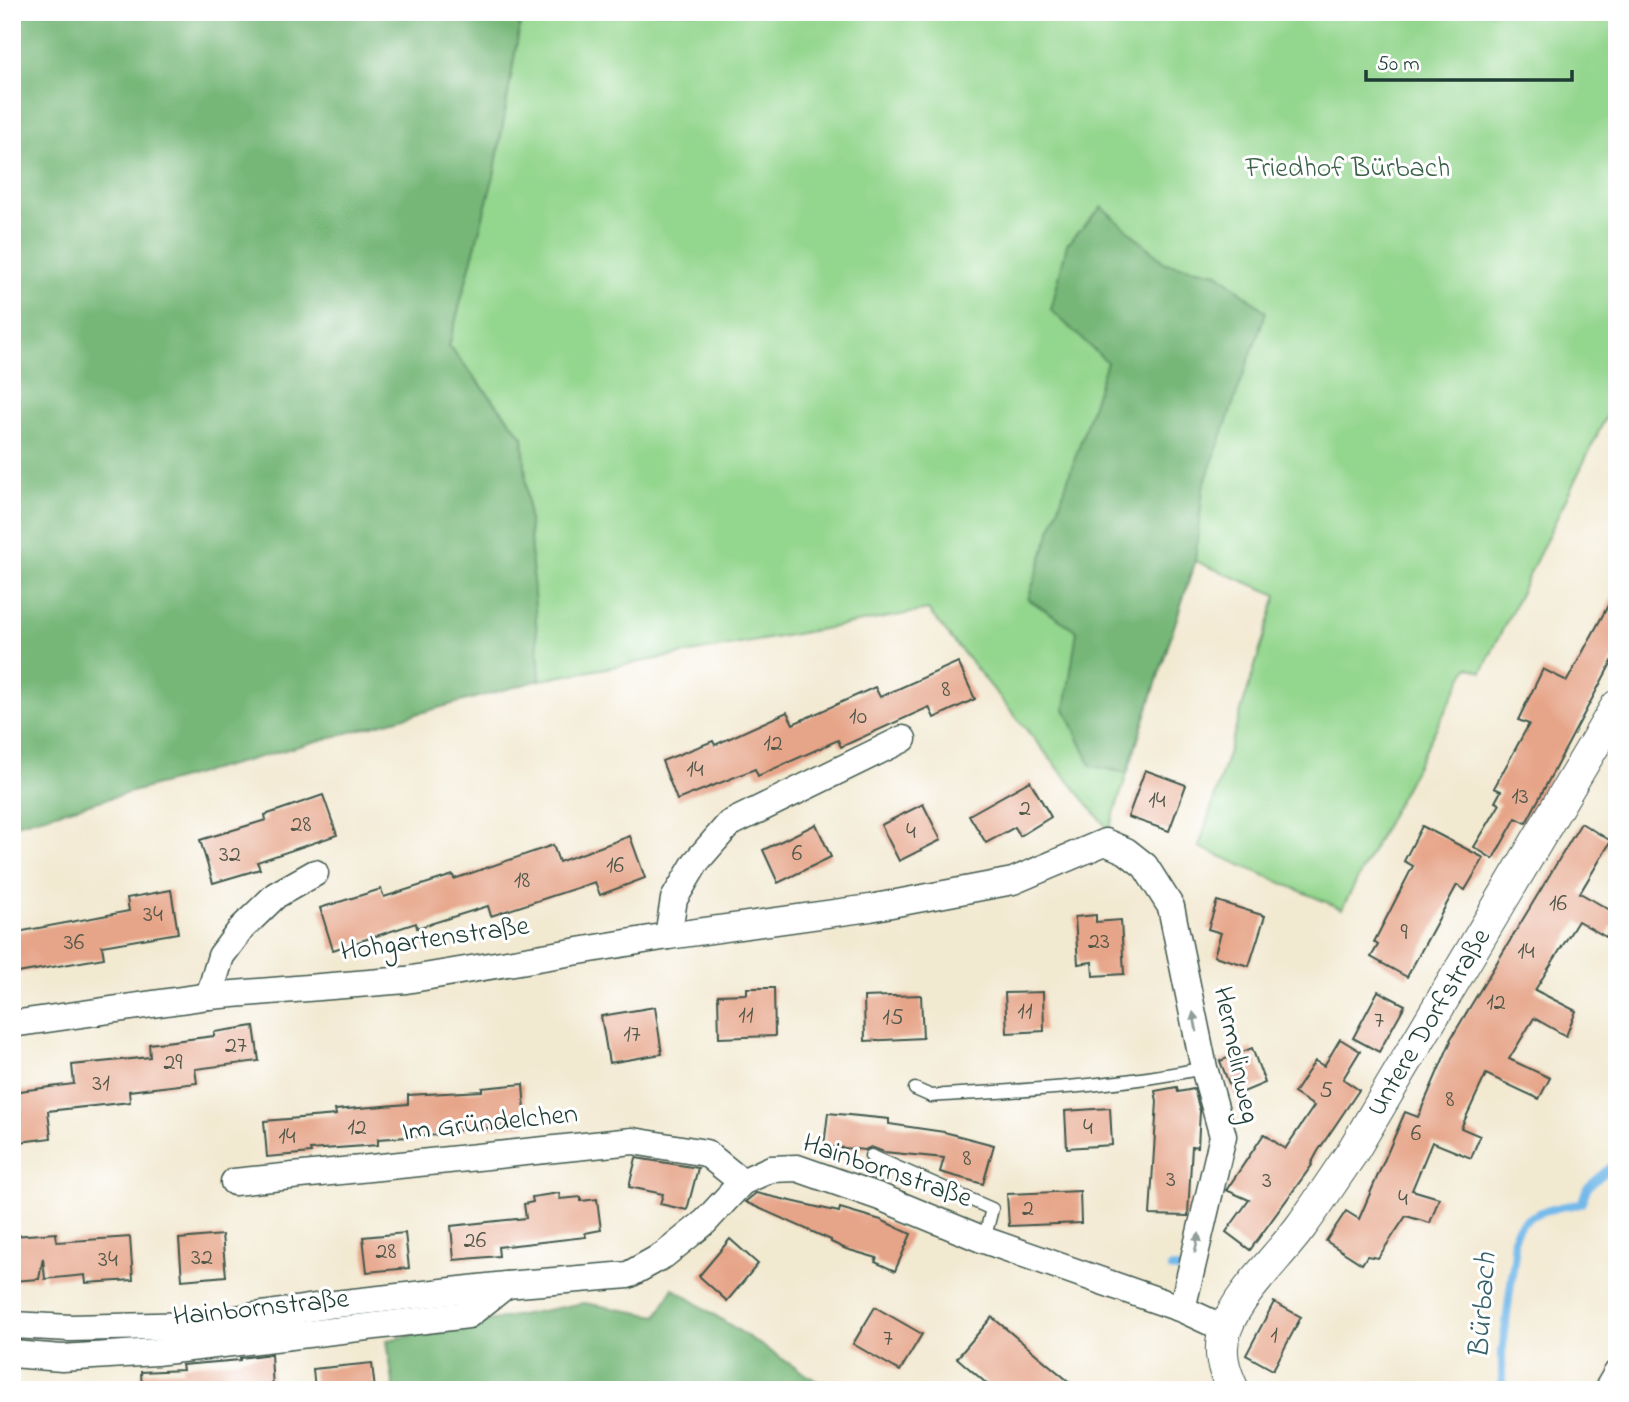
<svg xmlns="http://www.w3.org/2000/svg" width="1629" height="1402" viewBox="0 0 1629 1402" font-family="'Indie Flower',sans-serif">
  <rect width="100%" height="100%" fill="#fff"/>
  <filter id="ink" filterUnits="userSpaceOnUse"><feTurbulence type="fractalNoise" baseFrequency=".0143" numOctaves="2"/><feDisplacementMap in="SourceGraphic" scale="14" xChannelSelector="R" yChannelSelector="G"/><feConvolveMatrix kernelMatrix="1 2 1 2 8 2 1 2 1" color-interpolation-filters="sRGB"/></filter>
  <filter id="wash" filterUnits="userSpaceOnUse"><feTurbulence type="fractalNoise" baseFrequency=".00686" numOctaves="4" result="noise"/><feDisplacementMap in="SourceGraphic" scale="28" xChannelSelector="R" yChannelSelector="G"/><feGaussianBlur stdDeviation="1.57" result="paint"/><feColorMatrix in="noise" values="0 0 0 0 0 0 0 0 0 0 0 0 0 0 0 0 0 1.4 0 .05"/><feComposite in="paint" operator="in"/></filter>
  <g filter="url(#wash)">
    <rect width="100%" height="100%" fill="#f2e9d1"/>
    <!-- green -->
    <polygon fill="#93d68d" stroke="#598a60" stroke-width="2" points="522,12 1617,12 1617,394 1482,672 1468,667 1342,909 1199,847 1277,595 1195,561 1109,830 928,610 540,680 523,437 449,346 495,171"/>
    <!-- forest -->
    <g fill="#76b778" stroke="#4a7a56" stroke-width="2">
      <polygon points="12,12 522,12 495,171 449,346 523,437 540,680 12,825"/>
      <polygon points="1102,207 1165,263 1218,273 1266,312 1203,488 1195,561 1127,773 1091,766 1065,709 1077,631 1028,599 1107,362 1051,310 1067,244"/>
      <polygon points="673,1288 830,1390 394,1390 387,1340 584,1303 657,1316"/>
    </g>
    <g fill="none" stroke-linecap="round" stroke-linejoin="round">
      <!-- stream -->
      <g stroke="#73b9ea" stroke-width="8">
        <polyline points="1171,1268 1182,1270"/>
        <path d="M1502 1390V1353L1515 1252C1505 1215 1554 1207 1581 1204L1587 1188 1617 1161"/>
      </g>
    </g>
    <g id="blocks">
      <!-- building -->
      <g fill="#e6a488">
        <polygon points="1617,589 1617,652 1526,823 1516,818 1493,859 1474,847 1500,804 1495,802 1501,791 1494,788 1529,724 1518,720 1543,669 1567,681"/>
        <polygon points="958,662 975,699 934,718 929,707 841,747 838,740 758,776 755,769 677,800 662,761 713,741 715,745 787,712 793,724 875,687 880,697"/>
        <polygon points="1145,770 1186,785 1169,831 1128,817"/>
        <polygon points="1030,781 1051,817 1020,836 1015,827 986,843 969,815"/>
        <polygon points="323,795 337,835 257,862 260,869 213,883 200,840 266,820 265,815"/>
        <polygon points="923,804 941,840 899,861 881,825"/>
        <polygon points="1581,823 1611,841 1580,893 1617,914 1617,918 1606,937 1578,921 1535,990 1576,1011 1566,1036 1534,1018 1509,1059 1550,1078 1539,1099 1486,1074 1461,1128 1480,1136 1471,1158 1432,1142 1412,1190 1439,1198 1430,1223 1406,1216 1378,1258 1367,1256 1362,1264 1326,1241 1346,1211 1359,1219 1405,1112 1418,1117 1451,1041 1450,1040"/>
        <polygon points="816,824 831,857 778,883 763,850"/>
        <polygon points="1422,826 1484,858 1465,890 1457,885 1407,977 1371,957 1378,945 1374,942 1413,866 1404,861"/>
        <polygon points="630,836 645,878 600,895 595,882 491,916 488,906 417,928 416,923 333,950 320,908 381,889 384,897 453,875 454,879 553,845 559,862"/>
        <polygon points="171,890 178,933 102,946 104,958 12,974 12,933 129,911 127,898"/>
        <polygon points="1217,901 1265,916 1249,966 1214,956 1221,933 1208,929"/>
        <polygon points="1096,915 1096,922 1121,920 1124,974 1093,976 1092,962 1078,964 1075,917"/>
        <polygon points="747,988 774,988 775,1036 719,1038 718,995 747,994"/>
        <polygon points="1378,991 1405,1005 1379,1052 1353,1038"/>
        <polygon points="1043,992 1044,1031 1007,1033 1005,993"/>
        <polygon points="921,995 923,1038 865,1041 864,997"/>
        <polygon points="655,1007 662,1054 609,1063 601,1016"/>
        <polygon points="254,1026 259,1061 195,1069 197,1083 129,1091 130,1102 48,1111 51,1138 12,1143 12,1092 74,1084 72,1065 150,1057 149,1044 214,1036 214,1032"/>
        <polygon points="1340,1039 1360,1051 1343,1079 1359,1090 1318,1151 1311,1164 1312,1165 1250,1250 1226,1232 1249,1200 1226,1190 1227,1189 1264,1134 1285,1149 1314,1106 1294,1093 1315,1061 1324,1066"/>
        <polygon points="1252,1048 1265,1083 1234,1096 1220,1061"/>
        <polygon points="523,1084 526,1125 452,1131 453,1134 378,1139 378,1145 310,1150 311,1153 267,1157 264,1121 336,1115 335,1110 408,1104 408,1095 482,1091 482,1088"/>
        <polygon points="1177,1087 1178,1092 1194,1089 1200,1111 1198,1147 1192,1146 1188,1214 1188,1216 1150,1215 1157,1101 1155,1091"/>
        <polygon points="1110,1108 1112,1145 1067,1148 1065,1111"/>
        <polygon points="828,1113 889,1119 889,1124 944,1132 994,1145 983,1184 940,1172 944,1158 884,1152 871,1147 865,1150 824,1146"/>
        <polygon points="636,1158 698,1168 687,1210 660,1204 663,1194 629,1187"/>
        <polygon points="1080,1191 1081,1223 1009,1226 1007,1194"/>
        <polygon points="559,1193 560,1199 581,1197 581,1201 597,1199 601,1230 585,1233 586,1237 498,1247 499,1256 454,1260 451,1226 526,1218 524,1204 533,1202 532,1197"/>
        <polygon points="756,1193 839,1212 840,1208 881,1220 911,1234 895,1271 875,1262 877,1258 846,1249 831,1242 831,1240 745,1202"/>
        <polygon points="56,1233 57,1242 130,1237 133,1280 86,1283 85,1275 45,1279 43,1258 39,1279 12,1281 12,1236"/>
        <polygon points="405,1233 409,1268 367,1272 363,1237"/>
        <polygon points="222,1235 226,1276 182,1280 179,1239"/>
        <polygon points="730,1239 758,1264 727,1301 699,1276"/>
        <polygon points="1274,1302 1301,1317 1273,1370 1246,1355"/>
        <polygon points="875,1307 922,1334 900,1371 853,1344"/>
        <polygon points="992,1317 1036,1354 1079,1390 994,1390 957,1358"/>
        <polygon points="271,1354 273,1390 142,1390 141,1372 183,1370 182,1365 240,1360 240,1358"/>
        <polygon points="372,1363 375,1390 315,1390 313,1369"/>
      </g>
    </g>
  </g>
  <g filter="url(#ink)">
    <use href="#blocks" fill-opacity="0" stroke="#3f574c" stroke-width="2"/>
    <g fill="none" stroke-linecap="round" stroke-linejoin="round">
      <defs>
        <g id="service">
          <path d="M915 1089 931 1096C1023 1090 1114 1087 1204 1068"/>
          <polyline points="871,1156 992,1209 984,1240"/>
        </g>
        <g id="minor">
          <polyline points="668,936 674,899 696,862 729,824 903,739"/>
          <polyline points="209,996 221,956 242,928 276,895 315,873"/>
          <polyline points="12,1024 209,996 406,980 668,936 870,908 1013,881 1105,842 1126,851 1145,866 1171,907 1204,1068 1223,1136 1182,1309"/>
          <polyline points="234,1182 633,1141 706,1153 742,1182"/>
          <polyline points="12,1325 70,1328 196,1325 335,1304 506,1285 628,1275 664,1255 705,1222 742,1182 771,1169 797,1168 880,1197 984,1240 1182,1309 1225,1329"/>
          <polyline points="12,1354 62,1358 156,1352 468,1315 506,1285"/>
          <polyline points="1607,1390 1617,1373"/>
        </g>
        <path id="tertiary" d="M1233 1390C1224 1371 1217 1350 1226 1328 1240 1291 1279 1257 1302 1225 1319 1202 1335 1177 1351 1154L1617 706"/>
      </defs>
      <!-- service casing -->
      <use href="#service" stroke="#3f574c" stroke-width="15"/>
      <!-- minor casing -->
      <use href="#minor" stroke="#3f574c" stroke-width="29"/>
      <!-- tertiary casing -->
      <use href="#tertiary" stroke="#3f574c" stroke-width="34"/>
      <!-- service -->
      <use href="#service" stroke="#fff" stroke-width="12"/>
      <!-- minor -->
      <use href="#minor" stroke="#fff" stroke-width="26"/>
      <!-- tertiary -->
      <use href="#tertiary" stroke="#fff" stroke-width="32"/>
    </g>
    <!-- one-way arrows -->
    <defs><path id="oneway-solid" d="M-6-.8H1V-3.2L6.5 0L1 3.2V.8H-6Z" transform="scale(1.75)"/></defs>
    <g fill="#8f9e9a">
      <use href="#oneway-solid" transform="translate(1195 1022) rotate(-101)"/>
      <use href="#oneway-solid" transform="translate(1197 1243) rotate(-77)"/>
    </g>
  </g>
  <g text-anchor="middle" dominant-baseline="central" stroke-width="6" stroke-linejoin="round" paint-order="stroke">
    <!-- number labels -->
    <g font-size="24" fill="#515749">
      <text x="946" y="690">8</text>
      <text x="858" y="717">10</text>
      <text x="773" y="744">12</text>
      <text x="695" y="770">14</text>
      <text x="1520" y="797">13</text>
      <text x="1157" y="801">14</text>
      <text x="1025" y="809">2</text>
      <text x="301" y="825">28</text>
      <text x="911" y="832">4</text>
      <text x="797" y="854">6</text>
      <text x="230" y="855">32</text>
      <text x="615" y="866">16</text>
      <text x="522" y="881">18</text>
      <text x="1558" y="904">16</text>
      <text x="153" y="915">34</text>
      <text x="1404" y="933">9</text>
      <text x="1099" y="942">23</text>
      <text x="74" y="943">36</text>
      <text x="1526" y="952">14</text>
      <text x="1496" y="1003">12</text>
      <text x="1025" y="1012">11</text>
      <text x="746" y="1016">11</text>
      <text x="893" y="1018">15</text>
      <text x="1379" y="1021">7</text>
      <text x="632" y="1035">17</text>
      <text x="236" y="1046">27</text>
      <text x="173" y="1063">29</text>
      <text x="101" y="1084">31</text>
      <text x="1326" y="1091">5</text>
      <text x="1450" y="1100">8</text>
      <text x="357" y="1128">12</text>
      <text x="1088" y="1128">4</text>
      <text x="1416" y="1134">6</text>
      <text x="287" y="1137">14</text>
      <text x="967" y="1159">8</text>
      <text x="1171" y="1180">3</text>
      <text x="1267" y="1181">3</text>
      <text x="1403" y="1199">4</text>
      <text x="1028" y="1209">2</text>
      <text x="475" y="1241">26</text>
      <text x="386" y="1252">28</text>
      <text x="202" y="1258">32</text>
      <text x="108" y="1260">34</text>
      <text x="1274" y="1336">1</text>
      <text x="888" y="1339">7</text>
    </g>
    <!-- park labels -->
    <g font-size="28" fill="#3c634a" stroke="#fff">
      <text x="1348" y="169">Friedhof Bürbach</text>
    </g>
    <!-- street labels -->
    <g font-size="28" fill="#1f3d34" stroke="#fff">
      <text transform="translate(435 940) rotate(-8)">Hohgartenstraße</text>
      <text transform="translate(1430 1023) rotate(-59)">Untere Dorfstraße</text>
      <text transform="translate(1235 1055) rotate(78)">Hermelinweg</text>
      <text transform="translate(490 1124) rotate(-6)">Im Gründelchen</text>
      <text transform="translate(887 1172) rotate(19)">Hainbornstraße</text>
      <text transform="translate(261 1309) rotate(-6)">Hainbornstraße</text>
    </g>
    <!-- water labels -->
    <g font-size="30" font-style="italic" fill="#38626b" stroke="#fff">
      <text transform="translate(1484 1306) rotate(-86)">Bürbach</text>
    </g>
  </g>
  <!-- margin -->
  <rect width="1629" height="1402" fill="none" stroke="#fff" stroke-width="42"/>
  <!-- scale -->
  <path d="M1366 70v10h206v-10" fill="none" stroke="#1f3d34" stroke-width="3.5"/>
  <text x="1377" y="70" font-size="21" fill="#1f3d34" stroke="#ffffff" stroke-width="5" paint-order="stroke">50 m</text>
</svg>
